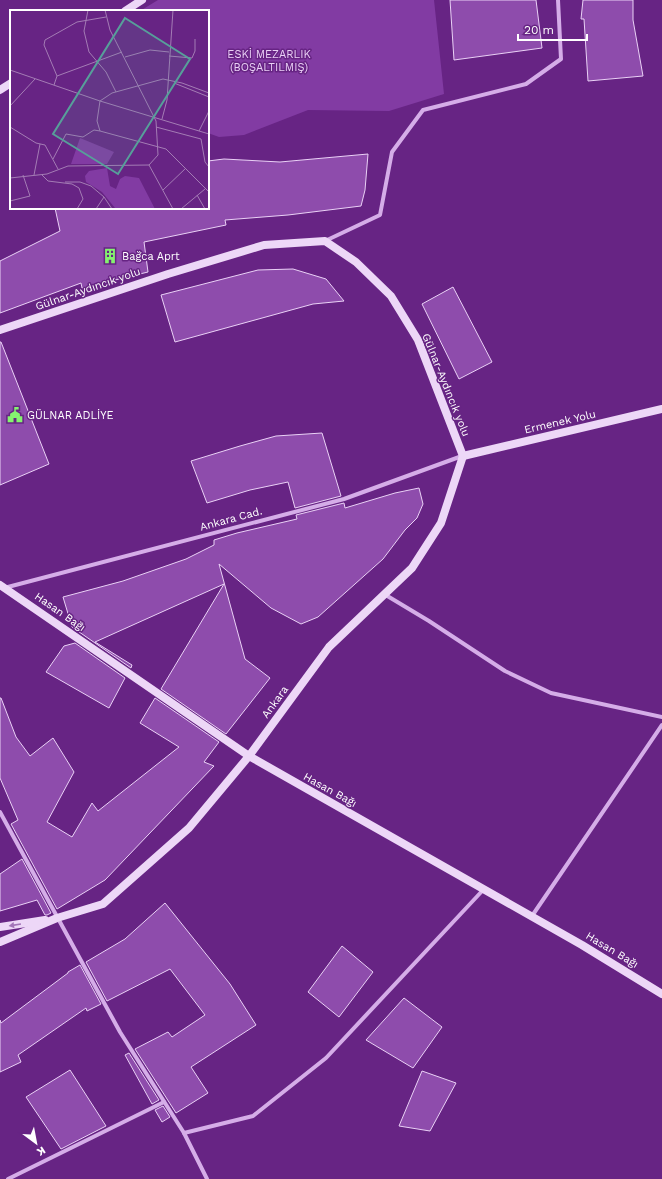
<svg xmlns="http://www.w3.org/2000/svg" width="662" height="1179" viewBox="0 0 662 1179" font-family="'Work Sans',sans-serif">
  <rect width="100%" height="100%" fill="#672484"/>
  <!-- green -->
  <polygon fill="#823ba3" points="158,0 434,0 444,94 389,111 308,110 244,135 219,137 208,133 208,11 140,11"/>
  <!-- building -->
  <g fill="#8e4cac" stroke="#ead1f6">
    <polygon points="450,0 536,0 542,48 454,60"/>
    <polygon points="583,0 633,0 633,20 643,76 588,81 584,19 581,19"/>
    <polygon points="368,154 365,190 361,206 288,215 225,220 226,225 144,242 148,272 82,288 81,283 0,313 0,261 60,231 55,208 208,208 208,161 224,159 280,162"/>
    <polygon points="293,269 326,279 344,301 313,304 175,342 161,295 258,270"/>
    <polygon points="453,287 492,362 459,379 422,304"/>
    <polygon points="0,342 1,342 49,464 0,485"/>
    <polygon points="322,433 341,496 295,508 288,482 250,490 207,503 191,461 240,446 276,436"/>
    <polygon points="419,488 423,504 417,518 405,530 383,559 318,617 301,624 271,608 219,564 245,659 270,678 226,734 161,689 224,584 95,642 132,665 131,668 72,627 63,597 123,581 186,559 214,545 214,540 237,533 297,519 296,515 344,503 345,508 395,493"/>
    <polygon points="75,643 125,678 109,708 46,672 64,646"/>
    <polygon points="0,698 1,698 16,737 30,756 53,738 74,772 47,822 72,837 92,803 98,811 179,747 140,723 155,698 219,742 204,762 214,766 105,880 57,909 11,824 18,820 0,778"/>
    <polygon points="22,859 51,913 47,915 45,915 37,900 0,911 0,874"/>
    <polygon points="165,903 230,984 256,1025 191,1067 208,1093 176,1113 135,1049 168,1032 172,1037 205,1015 170,969 107,1001 86,962 125,939"/>
    <polygon points="342,946 373,972 339,1017 308,992"/>
    <polygon points="80,965 101,1004 87,1011 86,1008 18,1055 21,1062 0,1072 0,1020 1,1023 68,973 68,972"/>
    <polygon points="404,998 442,1027 413,1068 366,1040"/>
    <polygon points="129,1053 159,1100 152,1104 125,1055"/>
    <polygon points="70,1070 106,1126 61,1149 26,1097"/>
    <polygon points="422,1071 456,1083 430,1131 399,1126"/>
    <polygon points="163,1106 170,1117 162,1122 155,1110"/>
  </g>
  <g fill="none" stroke-linecap="round" stroke-linejoin="round">
    <!-- street -->
    <g stroke="#d5ade8" stroke-width="4">
      <polyline points="325,241 380,215 392,152 423,110 526,84 561,59 558,0"/>
      <polyline points="4,588 344,499 462,456"/>
      <polyline points="384,594 429,621 505,671 551,693 662,717"/>
      <polyline points="0,812 120,1032 184,1133 207,1179"/>
      <polyline points="532,916 662,725"/>
      <polyline points="184,1133 253,1116 326,1058 484,889"/>
      <polyline points="8,1179 164,1102"/>
    </g>
    <!-- secondary -->
    <g stroke="#edd7f7" stroke-width="8">
      <polyline points="125,11 142,0"/>
      <polyline points="0,90 11,83"/>
      <polyline points="0,330 168,274 264,245 325,241 356,262 391,296 418,340 463,456"/>
      <polyline points="463,456 662,409"/>
      <polyline points="0,585 249,756 582,945 662,994"/>
      <polyline points="0,927 45,920"/>
      <polyline points="0,942 57,918 103,904 189,828 249,756 329,647 412,568 441,523 463,456"/>
    </g>
  </g>
  <!-- one-way arrows -->
  <defs><path id="oneway-solid" d="M-6-.8H1V-3.2L6.5 0L1 3.2V.8H-6Z"/></defs>
  <use fill="#a375b8" href="#oneway-solid" transform="translate(15 925) rotate(171)"/>
  <!-- icons -->
  <defs>
    <symbol id="building-bare" viewBox="-9 -9 18 18"><path d="M-4-6H4V6H1V3H-1V6H-4ZM-2.5-4.3h1.7v1.8h-1.7ZM.8-4.3h1.7v1.8H.8ZM-2.5-1h1.7V.8h-1.7ZM.8-1h1.7V.8H.8Z" fill="#85f370" stroke="#672484" stroke-width="2.5" paint-order="stroke"/></symbol>
    <symbol id="civic-bare" viewBox="-9 -9 18 18"><path d="M-.6-6.5H3V-4.5H.6V-3L4-1V1h2V6H-6V1h2V-1L-.6-3ZM-1.2 2.5V6h2.4V2.5Z" fill="#85f370" stroke="#672484" stroke-width="2.5" paint-order="stroke"/></symbol>
  </defs>
  <g fill-rule="evenodd">
    <use href="#building-bare" x="99" y="245" width="22" height="22"/>
    <use href="#civic-bare" x="4" y="404" width="22" height="22"/>
  </g>
  <g text-anchor="middle" dominant-baseline="central" stroke-width="3" stroke-linejoin="round" paint-order="stroke">
    <!-- park labels -->
    <g font-size="11" fill="#ead1f6" stroke="#672484">
      <text x="269" y="54">ESKİ MEZARLIK<tspan x="269" dy="13">(BOŞALTILMIŞ)</tspan></text>
    </g>
    <!-- poi labels -->
    <g font-size="11" fill="#fff" stroke="#672484" text-anchor="start">
      <text x="122" y="256">Bağca Aprt</text>
      <text x="27" y="415">GÜLNAR ADLİYE</text>
    </g>
    <!-- street labels -->
    <g font-size="11" fill="#fff" stroke="#672484">
      <text transform="translate(88 289) rotate(-19)">Gülnar-Aydıncık yolu</text>
      <text transform="translate(446 385) rotate(68)">Gülnar-Aydıncık yolu</text>
      <text transform="translate(560 422) rotate(-13)">Ermenek Yolu</text>
      <text transform="translate(231 519) rotate(-15)">Ankara Cad.</text>
      <text transform="translate(60 612) rotate(35)">Hasan Bağı</text>
      <text transform="translate(275 702) rotate(-54)">Ankara</text>
      <text transform="translate(330 790) rotate(29)">Hasan Bağı</text>
      <text transform="translate(612 950) rotate(31)">Hasan Bağı</text>
    </g>
  </g>
  <!-- overview -->
  <g transform="translate(10 10)">
    <rect width="199" height="199" fill="#672484"/>
    <path d="M70 128 104 142 97 154H61ZM97 158 100 176 106 179 110 169 115 166 129 168 145 199 105 198 92 182 76 172 75 166 79 161Z" fill="#823ba3"/>
    <path fill="none" stroke="#a47cb5" stroke-width="1" d="M78 0 74 21 79 42 96 62 106 82M159 46 182 48 185 41V29M115 47 140 40 159 42M0 60 90 91M47 66 34 35 35 30 67 12 96 7M164 73 199 87M44 75 47 66 112 42M90 91 199 124M90 91 87 111 90 121 156 139 199 182M90 91 102 83 153 69 172 73 199 83M0 96 25 69M152 109 157 90 163 0M0 117 26 133 35 135 48 159M146 117 191 129 195 152 199 157M189 121 199 101M43 149 56 124 73 127 84 120 90 121M139 155 163 199M24 165 30 134M32 165 38 171 62 174 69 178 73 189 67 199M0 168 37 164 58 156 139 155 148 145 146 111 100 20 95 0M55 172H70L81 176 94 187 102 199M153 180 176 158M187 185 195 199M0 191 20 186 13 165M86 199 94 187M171 199 195 179"/>
    <path fill="#579f9a" fill-opacity="0.15" stroke="#579f9a" stroke-width="2" d="M115 8 180 49 108 164 43 124Z"/>
    <rect width="199" height="199" fill="none" stroke="#fff" stroke-width="2"/>
  </g>
  <!-- north arrow -->
  <g transform="translate(36 1143) rotate(148)" stroke="#672484" stroke-width="3" paint-order="stroke">
  <path d="M0-3L7 15L0 10L-7 15Z" fill="#ffffff"/>
  <text y="-6" font-size="11" font-weight="bold" text-anchor="middle" fill="#ffffff">K</text>
  </g>
  <!-- scale -->
  <path d="M518 34v6h69v-6" fill="none" stroke="#ffffff" stroke-width="2"/>
  <text x="524" y="34" font-size="12" fill="#ffffff" stroke="#672484" stroke-width="3" paint-order="stroke">20 m</text>
</svg>
